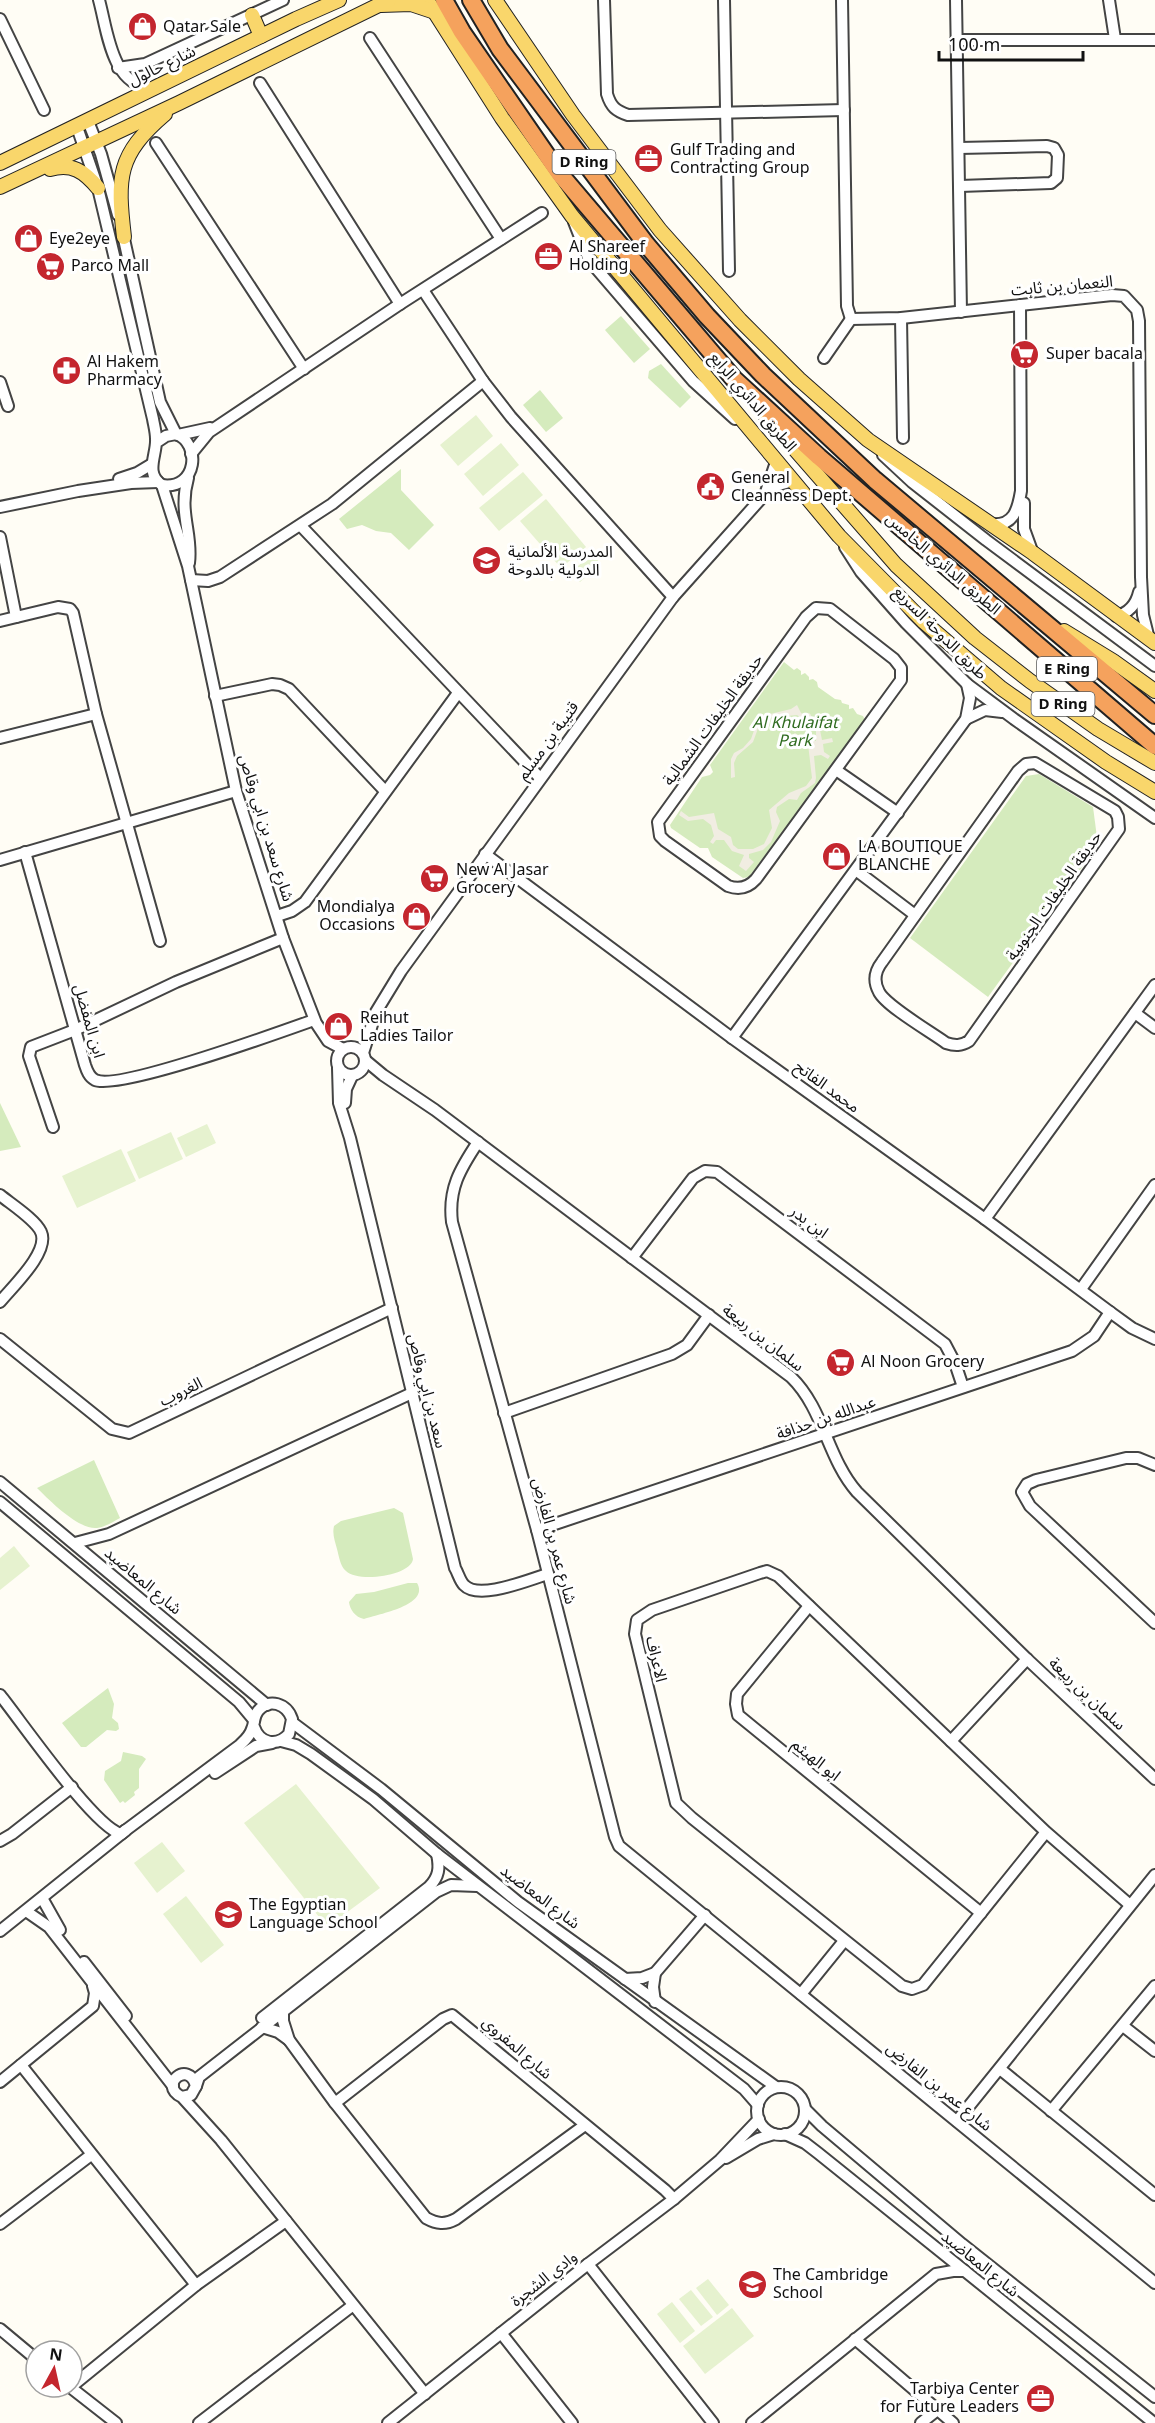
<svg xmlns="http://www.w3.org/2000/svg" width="1155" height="2423" viewBox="0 0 1155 2423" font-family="Georgia,'Noto Sans Arabic',serif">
  <rect width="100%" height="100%" fill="#fffdf5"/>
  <!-- green -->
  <g fill="#d5ebbd">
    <polygon points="621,316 650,349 634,363 605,330"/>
    <polygon points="661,364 691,397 680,408 648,378 649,371"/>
    <polygon points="540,390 563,418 546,432 523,405"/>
    <polygon points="401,469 401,490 434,525 409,550 391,533 376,531 362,525 347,529 339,519"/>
    <polygon points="784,662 794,670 797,668 801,671 801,675 805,673 809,677 809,680 813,679 817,682 818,687 835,699 841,700 842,703 849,705 849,709 853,708 857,714 863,716 865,720 749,877 743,878 712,857 708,848 700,848 671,828 670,825 702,777 710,775 713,772 710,765"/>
    <polygon points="1039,774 1093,807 1098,845 988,997 910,938 1026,776"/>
    <polygon points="0,1103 21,1147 0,1151"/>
    <path d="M94 1460 120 1518C113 1522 105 1527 97 1528 79 1530 50 1501 37 1488Z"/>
    <path d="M394 1508 403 1513 413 1559C411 1576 358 1583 346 1571 340 1566 339 1556 337 1549 335 1541 332 1534 334 1526L341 1521Z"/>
    <path d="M408 1583H417C430 1605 379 1614 364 1619 355 1617 350 1610 349 1602L356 1594 374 1592Z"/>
    <polygon points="108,1688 114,1704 112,1718 118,1723 119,1729 116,1731 107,1730 86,1747 81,1747 62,1723"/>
    <polygon points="123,1752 142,1756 146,1759 139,1769 139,1788 134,1792 135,1795 125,1803 123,1801 120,1803 104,1780 105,1771 121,1761"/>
  </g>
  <!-- pitch -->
  <g fill="#e6f2cf">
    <polygon points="476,415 493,436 458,466 440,445"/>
    <polygon points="501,443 519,465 483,496 464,474"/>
    <polygon points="523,472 543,495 499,531 479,508"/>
    <polygon points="546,499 586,547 561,568 520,521"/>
    <polygon points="592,554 601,564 580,582 571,572"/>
    <polygon points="207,1124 216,1143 186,1157 177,1138"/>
    <polygon points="171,1132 183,1159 139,1179 127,1152"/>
    <polygon points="121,1149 136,1181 77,1208 62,1176"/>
    <polygon points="14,1546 30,1566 0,1590 0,1558"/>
    <polygon points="296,1784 380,1888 327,1927 244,1823"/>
    <polygon points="162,1842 185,1871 157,1893 134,1863"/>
    <polygon points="186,1896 224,1945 201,1963 163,1914"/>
    <polygon points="708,2279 729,2305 717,2315 696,2288"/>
    <polygon points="691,2290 713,2317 701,2326 679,2299"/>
    <polygon points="672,2302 695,2331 680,2343 657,2314"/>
    <polygon points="732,2308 754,2336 705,2374 683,2346"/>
  </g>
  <!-- plaza -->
  <polygon fill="#f1ede2" points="797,705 801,713 806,716 809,713 811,715 810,719 819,725 822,740 832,738 833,742 823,744 824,752 830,756 828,759 821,755 814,756 816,778 815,783 801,793 797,800 789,799 777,807 776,812 780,821 771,842 763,850 749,854 749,858 754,862 746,871 739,866 744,855 732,851 724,840 716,840 713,844 710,842 714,836 711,825 703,819 688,821 679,815 681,811 689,817 714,813 718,829 731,837 733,845 738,849 753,849 764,844 772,828 769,810 789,793 806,786 812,778 808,744 791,736 795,733 804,740 816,741 816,729 797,715 767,718 760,723 753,742 737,756 734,763 735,777 731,778 731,759 734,753 743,748 751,739 757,722 762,716 791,709"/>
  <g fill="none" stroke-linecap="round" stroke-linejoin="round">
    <defs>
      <g id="minor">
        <path d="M99 0C108 33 111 85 153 89"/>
        <path d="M604 0 607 94C611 107 616 111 628 115L844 110"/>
        <polyline points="724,0 729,271"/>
        <polyline points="842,0 847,306 851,319 901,318 1112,295 1124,296 1137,310 1139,321 1141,577 1143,615 1149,639"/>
        <polyline points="956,0 961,312"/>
        <polyline points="1109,0 1115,39"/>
        <polyline points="0,19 44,110"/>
        <polyline points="370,38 501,239"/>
        <polyline points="956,40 1155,40"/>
        <polyline points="118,68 145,64 283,0"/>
        <polyline points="260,83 400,304"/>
        <polyline points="88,121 101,154 118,215"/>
        <path d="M77 127 98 188 153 419C154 425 156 432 156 439 157 455 144 473 162 485 198 490 201 443 176 434L166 436 157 442"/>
        <polyline points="156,143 304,369"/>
        <polyline points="959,148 1047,146 1054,148 1058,155 1057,178 1051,183 960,186"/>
        <polyline points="574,222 589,260 693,381 735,419"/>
        <polyline points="122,230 160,402 176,434"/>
        <polyline points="423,290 483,381 511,417 673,597"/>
        <polyline points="901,318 903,438"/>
        <polyline points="824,358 851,319"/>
        <polyline points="0,382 8,406"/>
        <polyline points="178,435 210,428"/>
        <polyline points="191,454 209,432 400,304 542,213"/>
        <polyline points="883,455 912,482 986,540 1155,666"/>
        <path d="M188 478C178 513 193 533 189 563"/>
        <polyline points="119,479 137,473 152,464"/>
        <polyline points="162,485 188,566 236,791 283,938 316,1023 328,1041 343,1049"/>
        <polyline points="766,492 776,462"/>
        <polyline points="1024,503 1024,529 1032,551"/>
        <polyline points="0,507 78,491 131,483 158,482"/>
        <path d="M990 524C1014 527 1018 509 1021 491L1020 305"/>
        <polyline points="301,526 540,778"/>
        <polyline points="0,537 16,617"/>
        <polyline points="845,547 861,572 906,623 967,684 1014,719 1155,818"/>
        <polyline points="191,580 208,581 220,577 332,504 483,381"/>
        <path d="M816 608 830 609 894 659 901 668V680L756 879C748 888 739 890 728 886L665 841 660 836 658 822 806 617Z"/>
        <path d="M1116 616C1129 613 1136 605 1139 592"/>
        <polyline points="0,621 58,607 70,609 73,613 96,714 160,941"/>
        <polyline points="215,696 272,684 280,685 289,689 385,791"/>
        <polyline points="966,719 985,710 1002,712"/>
        <polyline points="0,738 96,714"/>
        <path d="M1035 763 1115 811 1118 817 1119 829 969 1041C961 1046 955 1046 946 1043 931 1032 886 1006 879 992 873 981 875 971 882 962L1018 771 1026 764Z"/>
        <polyline points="836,770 898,813"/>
        <path d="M25 852 85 1065C87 1071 89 1077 95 1080 118 1091 283 1031 314 1020"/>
        <polyline points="485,854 732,1038 985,1219 1110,1312 1132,1328 1155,1339"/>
        <polyline points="0,860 236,791"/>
        <polyline points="857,871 915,915"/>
        <polyline points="277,916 292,911 305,902 458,693"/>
        <polyline points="1135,1013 1155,1028"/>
        <polyline points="732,1038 966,719 970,698 967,684"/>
        <circle cx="351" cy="1061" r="14"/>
        <polyline points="363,1053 376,1012 401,971 673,597 766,493 775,486 793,481"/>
        <path d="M365 1060 383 1075 435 1110 791 1377C824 1409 827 1458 857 1492L1027 1659 1155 1779"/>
        <path d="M338 1068 339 1103 350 1138 455 1568C458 1573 460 1581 464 1585 479 1601 530 1579 548 1574"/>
        <polyline points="345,1103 346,1089 352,1076"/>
        <polyline points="53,1127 29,1056 31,1047 75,1030 176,982 283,938"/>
        <path d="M478 1142C460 1169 448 1189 452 1222L537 1530 615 1837 619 1846 1155 2283"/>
        <path d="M0 1195C11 1204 36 1220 41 1232 50 1252 12 1287 0 1302"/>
        <polyline points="985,1219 1155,985"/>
        <polyline points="632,1258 693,1178 705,1171 717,1172 945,1344 955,1363 963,1387"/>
        <polyline points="1081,1289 1155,1185"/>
        <polyline points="0,1339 112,1429 129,1433 392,1308"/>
        <polyline points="504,1413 672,1354 687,1345 709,1315"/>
        <polyline points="1155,1465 1138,1458 1126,1458 1036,1480 1027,1484 1022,1492 1030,1506 1155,1623"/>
        <polyline points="0,1482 267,1705"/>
        <polyline points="0,1502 239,1702 254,1720"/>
        <polyline points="537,1530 1072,1351 1094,1336 1110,1312"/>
        <polyline points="75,1543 109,1534 412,1393"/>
        <polyline points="809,1606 737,1694 736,1704 738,1715 981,1913"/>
        <path d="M0 1695C21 1721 94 1827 121 1834L126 1830"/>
        <polyline points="293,1723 381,1789 518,1902 776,2087"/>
        <polyline points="281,1741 296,1745 311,1754 373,1799 437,1854 744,2089 758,2105"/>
        <polyline points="951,1741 1027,1659"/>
        <polyline points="215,1773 256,1746 272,1743"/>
        <polyline points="1046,1832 923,1985 912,1989 902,1986 692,1818 676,1803 635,1634 637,1620 652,1610 760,1573 767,1571 778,1576 1046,1832 1130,1905"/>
        <polyline points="0,1841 12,1834 72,1787"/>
        <polyline points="42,1898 60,1930"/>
        <polyline points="26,1911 49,1927 173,2086"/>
        <path d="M0 1931 126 1830 240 1745C245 1740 250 1736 252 1729 255 1723 253 1717 258 1711 269 1697 287 1704 292 1719L289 1734C277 1747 260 1744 254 1727"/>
        <polyline points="84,1962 126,2016"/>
        <polyline points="655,1973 653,1987 655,2002"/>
        <polyline points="625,1979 642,1978 655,1973 705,1915"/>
        <polyline points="801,1994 844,1941"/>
        <path d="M283 2012V2021L289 2040 335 2103 426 2218C437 2224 445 2225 456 2219L585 2125"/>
        <path d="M262 2018 429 1887C439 1877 440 1868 437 1854"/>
        <polyline points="1123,2026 1155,2051"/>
        <polyline points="262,2027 278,2032 289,2040"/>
        <polyline points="21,2065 196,2285"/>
        <polyline points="1000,2069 1155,2195"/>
        <polyline points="0,2082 93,2006 95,1993 93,1986"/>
        <polyline points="196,2086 199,2077 436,1892 451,1885 477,1886"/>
        <circle cx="781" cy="2111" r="24"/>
        <path d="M182 2097 191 2095 196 2086C189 2059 157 2085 182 2097L221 2140 425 2394"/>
        <polyline points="335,2103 443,2019 452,2015 665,2190 674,2199"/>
        <polyline points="806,2110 822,2126 962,2244 1155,2397"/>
        <polyline points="1051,2111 1155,1986"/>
        <polyline points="957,2121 1155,1875"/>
        <polyline points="785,2134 805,2143 818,2153 1154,2423"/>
        <polyline points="726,2158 758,2139 774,2134"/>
        <polyline points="0,2224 91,2155"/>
        <polyline points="588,2264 713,2423"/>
        <polyline points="0,2329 36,2359"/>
        <polyline points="501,2333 572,2423"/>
        <polyline points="855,2339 953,2423"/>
        <polyline points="72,2386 196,2285 286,2221"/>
        <polyline points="70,2387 116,2423"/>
        <polyline points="199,2423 352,2306"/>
        <polyline points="388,2423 588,2264 674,2199 720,2160 759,2119"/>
        <polyline points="752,2423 936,2274 953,2271 965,2271"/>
        <polyline points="921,2423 936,2411"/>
      </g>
      <g id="major">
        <polyline points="427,0 502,118 572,216 839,536 924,622 1001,688 1106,762 1155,792"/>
        <polyline points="495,0 573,115 660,230 740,320 799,379 868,440 1033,553 1155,643"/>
        <polyline points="381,5 411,4 435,12"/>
        <polyline points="252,15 261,36"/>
        <polyline points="0,163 296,19 339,0"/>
        <path d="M50 169C72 163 84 171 98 188"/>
        <polyline points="0,187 179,103 389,0"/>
        <path d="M124 237C117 177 117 155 165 114"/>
        <polyline points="765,415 896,565 975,638 1030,681 1098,729 1155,763"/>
        <polyline points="1064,631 1113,661 1155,691"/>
      </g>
      <g id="highway">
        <polyline points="444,0 462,32 559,173 734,379 819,457 1155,746"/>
        <polyline points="471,0 500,49 646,244 707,316 763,375 875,480 1155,715"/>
      </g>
    </defs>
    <!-- minor casing -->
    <use href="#minor" stroke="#444" stroke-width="14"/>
    <!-- major casing -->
    <use href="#major" stroke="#222" stroke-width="16"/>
    <!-- highway casing -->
    <use href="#highway" stroke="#222" stroke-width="20"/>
    <!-- minor -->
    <use href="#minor" stroke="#fff" stroke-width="10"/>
    <!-- major -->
    <use href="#major" stroke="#f9d66b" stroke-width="14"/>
    <!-- highway -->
    <use href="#highway" stroke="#f5a25d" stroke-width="16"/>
  </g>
  <!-- icons -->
  <defs>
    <symbol id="shop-disc" viewBox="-11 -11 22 22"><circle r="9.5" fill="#c4262e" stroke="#fff"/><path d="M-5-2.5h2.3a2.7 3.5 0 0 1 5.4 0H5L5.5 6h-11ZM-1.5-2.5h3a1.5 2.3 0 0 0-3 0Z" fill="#fff"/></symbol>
    <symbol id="office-disc" viewBox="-11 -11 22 22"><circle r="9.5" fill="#c4262e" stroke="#fff"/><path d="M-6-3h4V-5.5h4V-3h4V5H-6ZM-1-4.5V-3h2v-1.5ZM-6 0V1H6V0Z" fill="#fff"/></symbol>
    <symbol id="supermarket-disc" viewBox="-11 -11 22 22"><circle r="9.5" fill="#c4262e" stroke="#fff"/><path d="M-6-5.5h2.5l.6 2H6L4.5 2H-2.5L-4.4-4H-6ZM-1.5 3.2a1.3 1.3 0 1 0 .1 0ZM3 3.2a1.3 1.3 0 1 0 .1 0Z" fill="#fff"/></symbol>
    <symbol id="pharmacy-disc" viewBox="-11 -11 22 22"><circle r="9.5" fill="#c4262e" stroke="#fff"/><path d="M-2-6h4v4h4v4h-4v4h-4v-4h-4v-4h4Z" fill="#fff"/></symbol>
    <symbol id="civic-disc" viewBox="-11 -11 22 22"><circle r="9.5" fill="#c4262e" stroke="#fff"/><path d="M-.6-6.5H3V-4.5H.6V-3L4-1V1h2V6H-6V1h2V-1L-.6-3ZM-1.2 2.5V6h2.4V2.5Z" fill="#fff"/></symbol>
    <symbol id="school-disc" viewBox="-11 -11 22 22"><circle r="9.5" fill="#c4262e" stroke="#fff"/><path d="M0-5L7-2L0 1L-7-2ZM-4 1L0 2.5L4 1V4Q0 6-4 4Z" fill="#fff"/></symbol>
  </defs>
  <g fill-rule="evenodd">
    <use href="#shop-disc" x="126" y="10" width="33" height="33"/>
    <use href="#office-disc" x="632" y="142" width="33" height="33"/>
    <use href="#shop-disc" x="12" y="222" width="33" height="33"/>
    <use href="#office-disc" x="532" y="240" width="33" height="33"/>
    <use href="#supermarket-disc" x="34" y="250" width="33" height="33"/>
    <use href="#supermarket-disc" x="1008" y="338" width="33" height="33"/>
    <use href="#pharmacy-disc" x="50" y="354" width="33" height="33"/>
    <use href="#civic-disc" x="694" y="470" width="33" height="33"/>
    <use href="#school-disc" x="470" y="544" width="33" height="33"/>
    <use href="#shop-disc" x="820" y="840" width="33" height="33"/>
    <use href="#supermarket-disc" x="418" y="862" width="33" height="33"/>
    <use href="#shop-disc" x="400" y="900" width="33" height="33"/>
    <use href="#shop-disc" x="322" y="1010" width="33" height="33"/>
    <use href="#supermarket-disc" x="824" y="1346" width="33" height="33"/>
    <use href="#school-disc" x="212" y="1898" width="33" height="33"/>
    <use href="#school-disc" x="736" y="2268" width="33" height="33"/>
    <use href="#office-disc" x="1024" y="2382" width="33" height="33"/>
  </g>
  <g text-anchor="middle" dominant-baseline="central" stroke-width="6" stroke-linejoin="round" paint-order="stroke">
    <!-- shield labels -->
    <g fill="#fff" stroke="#585858" stroke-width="1.5">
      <rect x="552.5" y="150" width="63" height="24" rx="4.5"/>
      <rect x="1037" y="657" width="60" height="24" rx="4.5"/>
      <rect x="1031.5" y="692" width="63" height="24" rx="4.5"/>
    </g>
    <g font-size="15" font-weight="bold" fill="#111">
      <text x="584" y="162">D Ring</text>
      <text x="1067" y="669">E Ring</text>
      <text x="1063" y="704">D Ring</text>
    </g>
    <!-- poi labels -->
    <g font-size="16" fill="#111" stroke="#fff" text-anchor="start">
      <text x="163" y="27">Qatar Sale</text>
      <text x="670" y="150">Gulf Trading and<tspan x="670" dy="18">Contracting Group</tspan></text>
      <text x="49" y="239">Eye2eye</text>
      <text x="569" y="247">Al Shareef<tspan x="569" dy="18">Holding</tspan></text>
      <text x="71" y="266">Parco Mall</text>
      <text x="1046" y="354">Super bacala</text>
      <text x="87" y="362">Al Hakem<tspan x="87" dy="18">Pharmacy</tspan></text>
      <text x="731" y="478">General<tspan x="731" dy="18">Cleanness Dept.</tspan></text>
      <text x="508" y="552">المدرسة الألمانية<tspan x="508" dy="18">الدولية بالدوحة</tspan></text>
      <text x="858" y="847">LA BOUTIQUE<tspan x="858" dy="18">BLANCHE</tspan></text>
      <text x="456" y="870">New Al Jasar<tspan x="456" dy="18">Grocery</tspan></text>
      <text x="395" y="907" text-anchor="end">Mondialya<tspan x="395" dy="18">Occasions</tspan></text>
      <text x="360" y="1018">Reihut<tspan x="360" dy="18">Ladies Tailor</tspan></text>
      <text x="861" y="1362">Al Noon Grocery</text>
      <text x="249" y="1905">The Egyptian<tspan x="249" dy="18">Language School</tspan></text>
      <text x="773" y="2275">The Cambridge<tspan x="773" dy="18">School</tspan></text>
      <text x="1019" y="2389" text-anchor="end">Tarbiya Center<tspan x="1019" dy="18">for Future Leaders</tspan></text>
    </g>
    <!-- street labels -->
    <g font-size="16" fill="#111" stroke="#fff">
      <text transform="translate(162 66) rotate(-26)">شارع حالول</text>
      <text transform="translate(1062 286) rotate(-5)">النعمان بن ثابت</text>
      <text transform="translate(753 402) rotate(50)">الطريق الدائري الرابع</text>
      <text transform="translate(943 564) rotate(41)">الطريق الدائري الخامس</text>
      <text transform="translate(940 633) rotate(45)">طريق الدوحة السريع</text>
      <text transform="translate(713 720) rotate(-54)">حديقة الخليفات الشمالية</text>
      <text transform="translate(548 741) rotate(-54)">قتيبة بن مسلم</text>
      <text transform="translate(266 828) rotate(73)">شارع سعد بن ابي وقاص</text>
      <text transform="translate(1054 896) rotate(-55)">حديقة الخليفات الجنوبية</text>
      <text transform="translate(89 1021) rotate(74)">ابن المفضل</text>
      <text transform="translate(827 1087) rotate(36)">محمد الفاتح</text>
      <text transform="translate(809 1222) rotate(37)">ابن بدر</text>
      <text transform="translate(763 1338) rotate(38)">سلمان بن ربيعة</text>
      <text transform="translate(427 1391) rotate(76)">سعد بن ابي وقاص</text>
      <text transform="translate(181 1392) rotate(-26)">الغروب</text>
      <text transform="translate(826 1418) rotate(-19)">عبدالله بن حذافة</text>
      <text transform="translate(554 1541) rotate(75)">شارع عمر بن الفارض</text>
      <text transform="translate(143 1581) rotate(40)">شارع المعاضيد</text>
      <text transform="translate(656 1659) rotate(77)">الاعراف</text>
      <text transform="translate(1087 1694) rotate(43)">سلمان بن ربيعة</text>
      <text transform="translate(816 1760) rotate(39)">ابو الهيثم</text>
      <text transform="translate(540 1897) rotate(37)">شارع المعاضيد</text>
      <text transform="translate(517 2048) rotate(41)">شارع المفروي</text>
      <text transform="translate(939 2087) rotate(39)">شارع عمر بن الفارض</text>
      <text transform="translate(980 2264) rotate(39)">شارع المعاضيد</text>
      <text transform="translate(544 2279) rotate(-38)">وادي الشجرة</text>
    </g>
    <!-- park labels -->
    <g font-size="16" font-style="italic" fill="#2f6b1f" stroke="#fff">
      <text x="795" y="723">Al Khulaifat<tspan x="795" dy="18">Park</tspan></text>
    </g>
  </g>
  <!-- north arrow -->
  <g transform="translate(54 2369) rotate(8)"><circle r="28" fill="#ffffff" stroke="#a0a0a0" stroke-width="1.5"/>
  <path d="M0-4.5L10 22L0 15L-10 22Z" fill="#c4262e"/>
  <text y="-9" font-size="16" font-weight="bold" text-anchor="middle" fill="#111111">N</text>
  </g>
  <!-- scale -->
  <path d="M939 51v9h144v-9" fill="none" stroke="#111111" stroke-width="3"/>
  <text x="948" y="51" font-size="18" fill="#111111" stroke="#ffffff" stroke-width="4.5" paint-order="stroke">100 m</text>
</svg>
